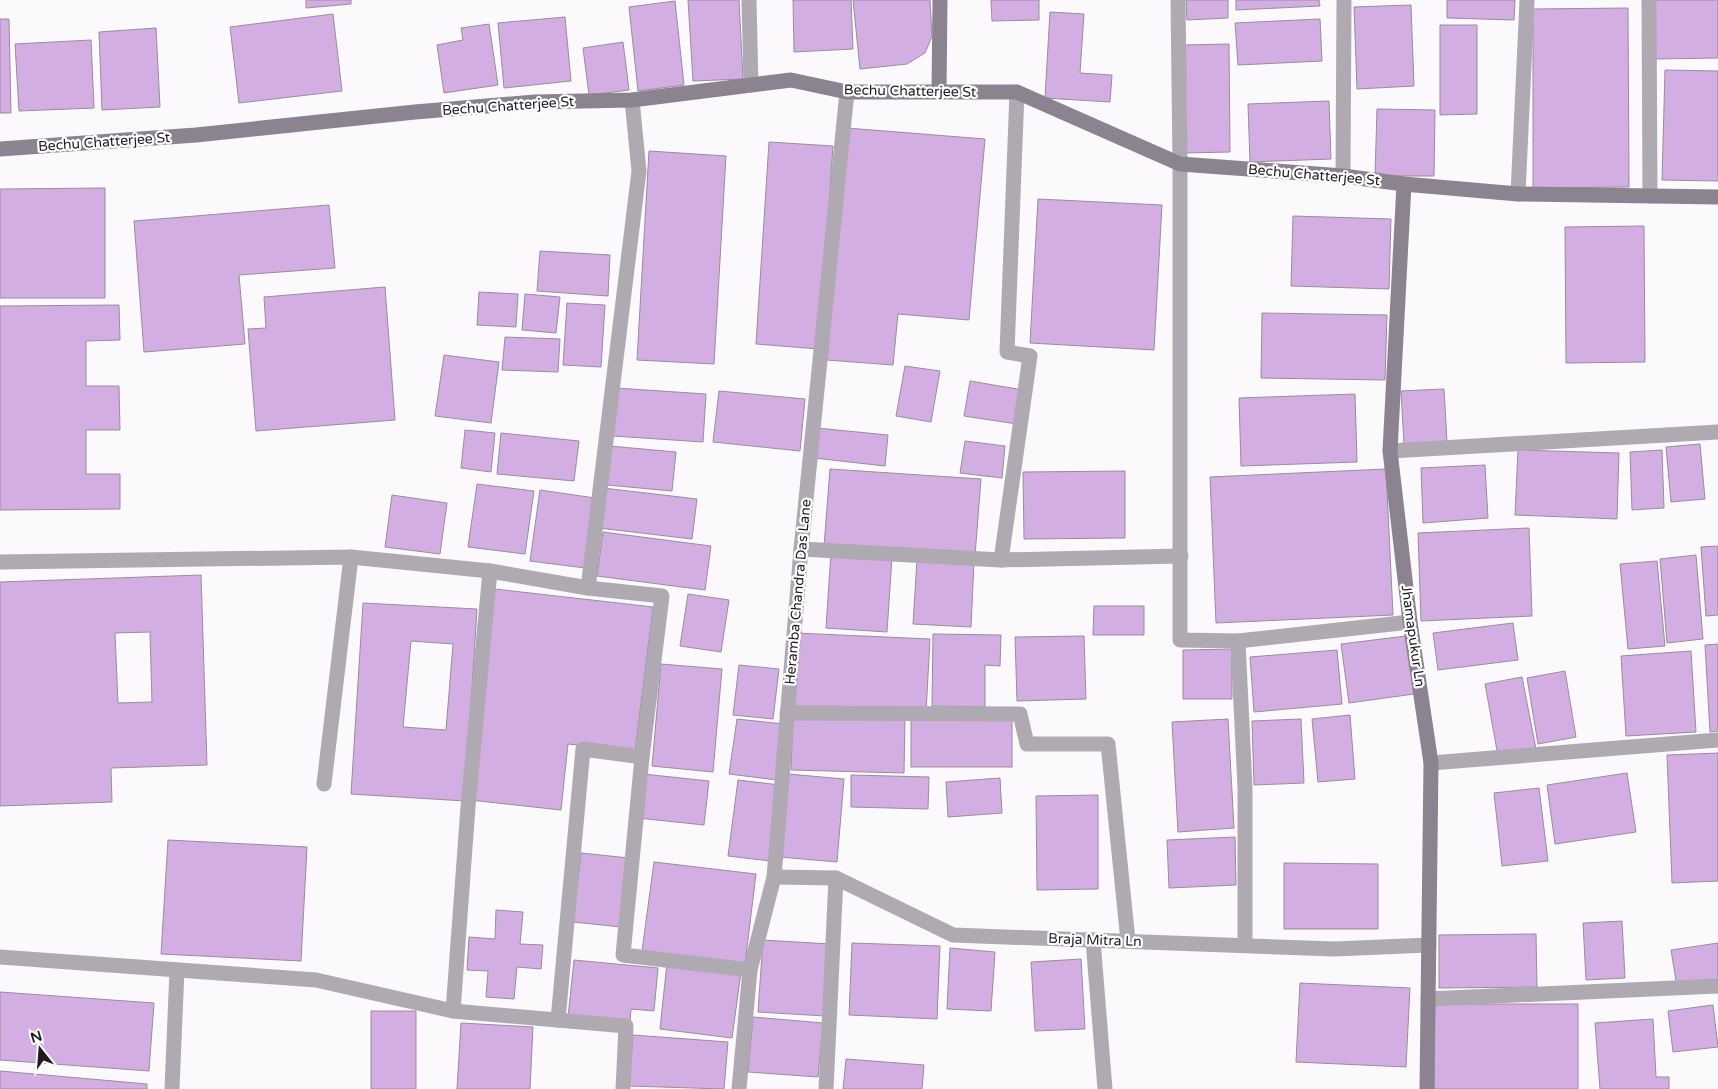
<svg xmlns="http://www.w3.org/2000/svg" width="1718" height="1089" viewBox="0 0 1718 1089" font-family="'Varela Round',sans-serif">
  <rect width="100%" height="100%" fill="#fcf9fd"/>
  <!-- building -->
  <g fill="#d2aee3" stroke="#998c9f" fill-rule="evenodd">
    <polygon points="306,0 351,0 351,4 306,8"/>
    <polygon points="688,0 739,0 743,79 693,81"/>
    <polygon points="793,0 851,0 853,49 794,52"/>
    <polygon points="853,0 930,0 932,36 925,53 907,64 860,69"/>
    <polygon points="991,0 1039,0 1039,20 992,21"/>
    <polygon points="1186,0 1228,0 1228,18 1187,20"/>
    <polygon points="1236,0 1319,0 1320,6 1236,10"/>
    <polygon points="1447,0 1515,0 1514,20 1447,18"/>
    <polygon points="1654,0 1718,0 1718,58 1654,59"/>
    <polygon points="675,1 684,85 638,91 629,7"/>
    <polygon points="1411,5 1414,86 1357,89 1354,7"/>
    <polygon points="1628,8 1629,187 1533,188 1533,9"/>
    <polygon points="1050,12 1084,14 1080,73 1112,75 1110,102 1045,98"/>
    <polygon points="333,14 342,91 239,103 230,27"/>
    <polygon points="565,17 571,81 504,88 498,23"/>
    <polygon points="0,19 9,19 11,113 0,113"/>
    <polygon points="1320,19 1322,61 1238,65 1235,23"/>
    <polygon points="489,24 498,85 444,93 437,45 463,40 461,28"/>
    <polygon points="1440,25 1477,25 1477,114 1440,115"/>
    <polygon points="156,28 160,107 102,110 99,32"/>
    <polygon points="91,40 94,108 19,111 15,44"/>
    <polygon points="623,42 629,90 589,95 583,48"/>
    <polygon points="1229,44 1230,152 1184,153 1184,45"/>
    <polygon points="1665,70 1718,71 1718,181 1662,180"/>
    <polygon points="1329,101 1331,159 1250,162 1248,104"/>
    <polygon points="1377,109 1435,110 1434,176 1375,176"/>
    <polygon points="847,128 985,139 969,320 898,314 893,365 827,360"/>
    <polygon points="769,142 833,146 819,349 756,344"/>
    <polygon points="649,151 726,156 714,364 637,360"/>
    <polygon points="105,188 105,298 0,298 0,189"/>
    <polygon points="1038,199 1162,205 1154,350 1030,343"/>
    <polygon points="329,205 335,268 239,275 245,344 144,352 134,221"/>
    <polygon points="1293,216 1391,219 1389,289 1291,286"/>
    <polygon points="1644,226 1645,362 1566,363 1565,227"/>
    <polygon points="540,251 610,255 608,296 537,291"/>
    <polygon points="385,287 395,420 256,431 248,329 266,328 264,297"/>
    <polygon points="479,292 518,294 516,327 477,325"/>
    <polygon points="525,294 560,297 556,333 522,330"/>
    <polygon points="567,303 605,305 601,367 563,365"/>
    <polygon points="119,305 120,340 86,341 86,386 119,386 120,430 86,430 86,474 120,474 120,509 0,510 0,306"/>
    <polygon points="1262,313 1387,315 1385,380 1261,378"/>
    <polygon points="505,337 560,339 558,372 502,370"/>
    <polygon points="444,355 499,362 491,423 435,416"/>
    <polygon points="905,366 940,371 931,422 896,416"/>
    <polygon points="970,381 1023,390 1017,424 964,416"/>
    <polygon points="616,388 706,394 703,442 613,436"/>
    <polygon points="1444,389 1447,442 1404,444 1401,391"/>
    <polygon points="719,391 805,399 800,451 713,442"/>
    <polygon points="1355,394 1357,462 1241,466 1239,398"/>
    <polygon points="817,428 888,435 885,466 814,458"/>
    <polygon points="465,430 495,433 491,472 461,468"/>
    <polygon points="501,433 579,441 574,481 497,474"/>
    <polygon points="965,441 1005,446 1002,478 960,473"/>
    <polygon points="1700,444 1705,499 1671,502 1666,447"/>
    <polygon points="610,446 676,452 672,491 607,485"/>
    <polygon points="1518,450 1619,453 1617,519 1515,515"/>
    <polygon points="1662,450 1664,508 1632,510 1630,452"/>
    <polygon points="1485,465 1488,518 1423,523 1421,468"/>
    <polygon points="830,469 981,479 975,556 824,546"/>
    <polygon points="1386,469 1393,615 1216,623 1210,477"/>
    <polygon points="1125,471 1125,538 1024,539 1023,472"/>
    <polygon points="477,484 534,491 525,554 468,547"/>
    <polygon points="603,488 697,499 692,539 599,528"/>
    <polygon points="540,490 595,498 585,568 530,561"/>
    <polygon points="392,495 447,503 440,554 385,547"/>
    <polygon points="1529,528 1532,616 1421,621 1418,533"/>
    <polygon points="603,532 711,546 705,590 597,576"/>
    <polygon points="1718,546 1718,615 1706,616 1701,547"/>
    <polygon points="831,553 892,557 887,632 826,628"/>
    <polygon points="1696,555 1703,639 1667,643 1660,559"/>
    <polygon points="917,560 974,562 971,627 913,624"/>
    <polygon points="1657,561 1665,646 1628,649 1620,564"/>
    <path d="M201 575 207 765 111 768 112 802 0 806V582ZM150 632 152 702 118 703 115 633Z"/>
    <polygon points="495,589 653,607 635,751 568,744 561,810 470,800"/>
    <polygon points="688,594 729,600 721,652 680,646"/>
    <path d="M363 603 477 609 465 801 351 794ZM411 641 453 644 446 730 403 727Z"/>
    <polygon points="1094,606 1144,606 1144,635 1093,635"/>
    <polygon points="1513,623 1518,660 1438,670 1433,633"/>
    <polygon points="796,633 930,639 926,712 791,706"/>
    <polygon points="933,634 1001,635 1000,666 985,665 985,707 932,706"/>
    <polygon points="1084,636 1086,699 1017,701 1015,637"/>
    <polygon points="1406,636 1414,694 1349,703 1341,644"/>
    <polygon points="1718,644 1718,731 1710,732 1705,645"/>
    <polygon points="1232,649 1232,699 1183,699 1183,650"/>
    <polygon points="1337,650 1342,704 1254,712 1250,657"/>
    <polygon points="1691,651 1696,732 1626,736 1621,656"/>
    <polygon points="661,664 722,669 713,772 652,766"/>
    <polygon points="739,665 779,669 773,719 733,715"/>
    <polygon points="1565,671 1576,737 1538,744 1527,678"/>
    <polygon points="1522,677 1536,749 1498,756 1485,684"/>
    <polygon points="1350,715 1355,779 1318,782 1312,719"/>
    <polygon points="793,716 905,719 904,773 791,770"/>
    <rect x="911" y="716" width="101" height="51"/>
    <polygon points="737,719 784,724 777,780 729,774"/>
    <polygon points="1228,719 1234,828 1178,832 1172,722"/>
    <polygon points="1301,719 1304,783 1254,785 1252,721"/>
    <polygon points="1718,753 1718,881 1672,883 1667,755"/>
    <polygon points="1627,773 1636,832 1555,844 1547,785"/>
    <polygon points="643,774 709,781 704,825 638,818"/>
    <polygon points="788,774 844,779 837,862 780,857"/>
    <polygon points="851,775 929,777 928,809 851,807"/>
    <polygon points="1000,778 1002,813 948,817 946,782"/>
    <polygon points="738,780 780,785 770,861 728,856"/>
    <polygon points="1539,788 1548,861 1502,866 1494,793"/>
    <polygon points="1098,795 1098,889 1037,890 1036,796"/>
    <polygon points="1235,837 1236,885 1169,888 1167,840"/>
    <polygon points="168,840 307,847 301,961 161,954"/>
    <polygon points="581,853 629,858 621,927 573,922"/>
    <polygon points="654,862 756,874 745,964 642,951"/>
    <polygon points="1284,863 1378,864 1378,929 1284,929"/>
    <polygon points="496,910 523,912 520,944 543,945 541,969 517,967 514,999 486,997 488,971 467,970 469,937 495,939"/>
    <polygon points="1622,921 1625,978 1586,980 1583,923"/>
    <polygon points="1536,934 1537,987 1439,988 1439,935"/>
    <polygon points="763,940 830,944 825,1016 758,1012"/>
    <polygon points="852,943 940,946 937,1019 849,1015"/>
    <polygon points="1718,943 1718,980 1677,987 1671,950"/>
    <polygon points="950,948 995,952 991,1011 947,1009"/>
    <polygon points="1081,959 1085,1029 1035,1031 1031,962"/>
    <polygon points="574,960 658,968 654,1011 631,1009 630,1022 568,1017"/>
    <polygon points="667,963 741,972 732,1038 660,1029"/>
    <polygon points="1300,983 1410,988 1406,1067 1296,1062"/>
    <polygon points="0,992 154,1003 149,1071 0,1060"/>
    <rect x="1434" y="1004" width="144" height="85"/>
    <polygon points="1713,1005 1718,1047 1673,1052 1668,1011"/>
    <rect x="371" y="1011" width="45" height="78"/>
    <polygon points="753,1017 823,1023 818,1077 748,1072"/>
    <polygon points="1653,1019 1656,1077 1669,1077 1669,1089 1600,1089 1595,1023"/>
    <polygon points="461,1023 533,1027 530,1089 457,1089"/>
    <polygon points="633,1035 728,1042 724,1089 629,1086"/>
    <polygon points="846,1059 924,1065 922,1089 843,1089"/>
    <polygon points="0,1071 147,1084 147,1089 0,1089"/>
  </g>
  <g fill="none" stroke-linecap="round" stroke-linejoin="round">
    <!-- lane -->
    <g stroke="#afaab2" stroke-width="15">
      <polyline points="1180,164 1180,640 1238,641 1410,622"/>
      <polyline points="1518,194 1527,0"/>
      <polyline points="1390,451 1718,432"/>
      <polyline points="801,549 1001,560 1181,556"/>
      <polyline points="1001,560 1030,356 1007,352 1017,92"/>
      <polyline points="0,562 351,557 490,571 588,588 662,596 642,757 623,955 750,970"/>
      <polyline points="588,588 639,171 632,100"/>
      <polyline points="1238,641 1245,788 1245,944"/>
      <polyline points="787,713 1020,714 1027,744 1108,744 1128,941"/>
      <polyline points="1431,763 1718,740"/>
      <polyline points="324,784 351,557"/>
      <polyline points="774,877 836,878 953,935 1334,949 1429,945"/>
      <polyline points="1093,940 1105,1089"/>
      <polyline points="0,957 316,980 453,1011 626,1026 623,1089"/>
      <polyline points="1428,999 1718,986"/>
      <polyline points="453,1011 468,807 490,571"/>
      <polyline points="558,1020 583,749 642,757"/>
      <polyline points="172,1089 177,970"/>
      <polyline points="739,1089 750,970 774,877 801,549 847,92"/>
      <polyline points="826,1089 836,878"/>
    </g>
    <!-- street -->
    <g stroke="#afaab2" stroke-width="15">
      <polyline points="749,0 751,85"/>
      <polyline points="1178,0 1180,164"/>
      <polyline points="1649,0 1650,196"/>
      <polyline points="1343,176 1344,0"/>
    </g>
    <!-- secondary -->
    <g stroke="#8b838f" stroke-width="15">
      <polyline points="939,92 940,0"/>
      <polyline points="0,149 196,135 415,112 535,102 632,100 791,80 847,92 1017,92 1180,164 1343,176 1404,184 1518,194 1718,197"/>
      <polyline points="1404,184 1390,451 1410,622 1431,763 1427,1089"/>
    </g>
  </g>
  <g text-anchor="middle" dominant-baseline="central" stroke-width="4.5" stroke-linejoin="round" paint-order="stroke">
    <!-- street labels -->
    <g font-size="14" fill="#1f1a22" stroke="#fff">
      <text transform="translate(910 91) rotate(1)">Bechu Chatterjee St</text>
      <text transform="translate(508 106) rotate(-4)">Bechu Chatterjee St</text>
      <text transform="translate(104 142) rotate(-4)">Bechu Chatterjee St</text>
      <text transform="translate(1314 175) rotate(5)">Bechu Chatterjee St</text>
      <text transform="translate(798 592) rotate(-85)">Heramba Chandra Das Lane</text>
      <text transform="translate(1413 636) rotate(82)">Jhamapukur Ln</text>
      <text transform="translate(1095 940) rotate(2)">Braja Mitra Ln</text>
    </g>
  </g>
  <!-- north arrow -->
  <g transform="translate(40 1049) rotate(343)" stroke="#ffffff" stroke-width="4" paint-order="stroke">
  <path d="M0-4L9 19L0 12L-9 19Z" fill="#1f1a22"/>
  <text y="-8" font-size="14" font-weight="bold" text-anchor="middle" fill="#1f1a22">N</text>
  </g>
</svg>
